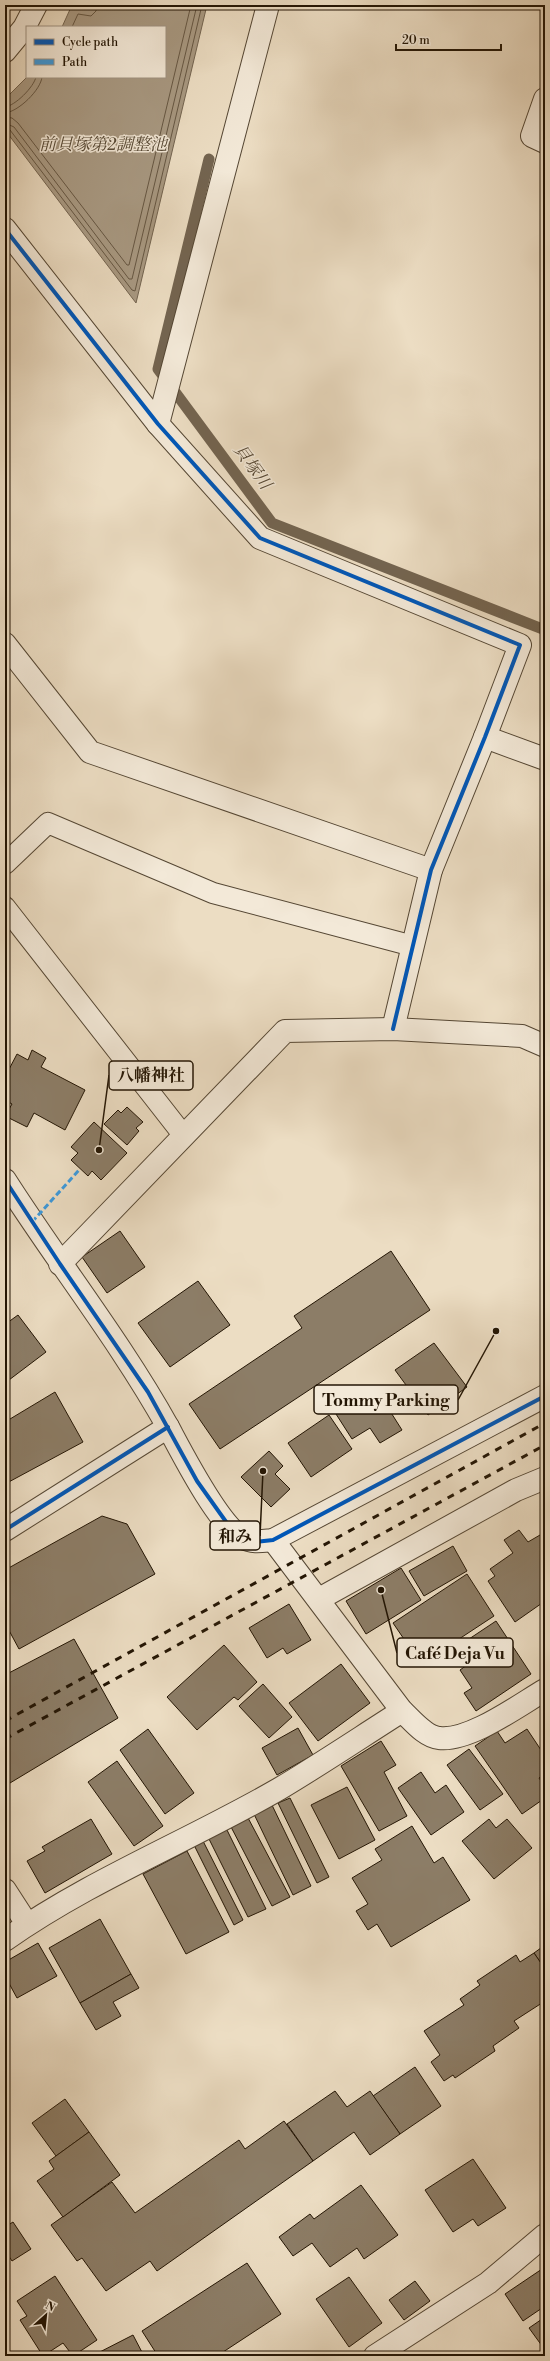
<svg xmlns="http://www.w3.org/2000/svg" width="550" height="2361" viewBox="0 0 550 2361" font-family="'Libre Bodoni','Noto Serif JP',serif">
  <rect width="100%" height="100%" fill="#ecddc3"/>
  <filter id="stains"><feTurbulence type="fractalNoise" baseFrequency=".005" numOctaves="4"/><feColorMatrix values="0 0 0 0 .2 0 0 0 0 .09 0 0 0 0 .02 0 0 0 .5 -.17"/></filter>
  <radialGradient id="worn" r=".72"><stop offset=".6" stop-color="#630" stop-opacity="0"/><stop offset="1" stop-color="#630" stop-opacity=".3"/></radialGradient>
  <!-- water -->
  <polygon fill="#a89982" stroke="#736450" points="72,5 88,8 89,5 207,5 136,303 5,130 5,99 27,77 165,77 165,27 62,27"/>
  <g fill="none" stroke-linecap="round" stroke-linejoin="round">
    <!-- shore -->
    <g stroke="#665743" stroke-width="1">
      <polyline points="72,27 78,14 91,16 96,11 97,5"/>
      <path d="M5 107C15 106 34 87 36 77"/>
      <path d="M5 113C18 112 41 90 42 77"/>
      <polyline points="5,117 12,118 18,123 127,265 129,265 191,5"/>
      <polyline points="5,123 14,127 129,279 132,279 197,5"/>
      <polyline points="5,128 10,130 132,290 135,291 202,5"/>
    </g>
    <!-- stream -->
    <polyline stroke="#736450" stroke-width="11" points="209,159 158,369 272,523 545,630"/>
  </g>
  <!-- building -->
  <g fill="#8c7d67" stroke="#231504">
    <polygon points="32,1050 46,1058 41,1067 85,1090 65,1130 34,1113 27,1127 5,1116 12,1104 5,1100 5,1077 17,1054 28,1060"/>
    <polygon points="127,1107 143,1122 136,1128 139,1131 127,1145 104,1124 118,1110 121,1113"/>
    <polygon points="94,1122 127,1153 101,1180 92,1171 88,1176 71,1160 78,1153 71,1147"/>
    <polygon points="120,1231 145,1267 107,1293 82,1257"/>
    <polygon points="391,1251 430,1310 220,1449 189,1404 302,1328 294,1316"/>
    <polygon points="198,1281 230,1325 170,1367 138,1323"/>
    <polygon points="18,1315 46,1352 5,1383 5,1320 7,1323"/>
    <polygon points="434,1343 467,1387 428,1415 395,1370"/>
    <polygon points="376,1389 402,1430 380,1443 370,1428 352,1439 336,1414"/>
    <polygon points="55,1392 83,1442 5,1484 5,1422"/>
    <polygon points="329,1415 352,1449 311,1477 288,1443"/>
    <polygon points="269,1451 283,1466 275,1474 290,1489 271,1507 241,1477"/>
    <polygon points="102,1516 127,1524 155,1574 19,1649 5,1623 5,1570"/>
    <polygon points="519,1530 528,1542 540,1535 545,1542 545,1601 515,1622 488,1581 495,1576 490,1569 513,1553 504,1540"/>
    <polygon points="545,1532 545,1542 540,1535"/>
    <polygon points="453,1546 467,1571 424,1596 409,1571"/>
    <polygon points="401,1568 421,1600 366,1634 346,1601"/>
    <polygon points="467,1574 494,1616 421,1664 393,1623"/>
    <polygon points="289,1604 311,1640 287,1654 283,1648 267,1658 249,1628"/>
    <polygon points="496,1621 531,1674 476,1711 464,1693 472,1688 460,1670 474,1660 463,1643"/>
    <polygon points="74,1639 118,1718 5,1786 5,1675"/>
    <polygon points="224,1645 257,1682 238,1700 234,1697 197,1730 167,1697"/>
    <polygon points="341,1664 370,1703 318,1741 289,1703"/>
    <polygon points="263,1684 292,1717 269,1738 239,1706"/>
    <polygon points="298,1728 313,1755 277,1775 262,1748"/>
    <polygon points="148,1729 194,1793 165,1814 120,1750"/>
    <polygon points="527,1729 545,1756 545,1773 539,1778 545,1787 545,1798 522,1814 475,1746 497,1731 505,1743"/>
    <polygon points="381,1741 396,1765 384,1772 407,1816 379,1831 341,1766"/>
    <polygon points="469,1749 503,1794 480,1810 447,1765"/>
    <polygon points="117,1761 163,1826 134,1846 88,1782"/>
    <polygon points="421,1772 435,1793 446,1785 464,1812 431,1835 398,1788"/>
    <polygon points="347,1787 375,1840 339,1859 311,1805"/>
    <polygon points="290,1798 329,1877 317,1883 278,1803"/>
    <polygon points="271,1803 311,1886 293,1895 253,1812"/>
    <polygon points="247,1816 290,1897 272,1906 230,1825"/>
    <polygon points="91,1819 112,1854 45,1893 27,1861 45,1851 42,1847"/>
    <polygon points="489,1819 496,1828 507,1819 532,1848 494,1879 462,1841"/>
    <polygon points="412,1826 434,1863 443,1857 470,1900 391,1947 377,1924 368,1930 356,1911 368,1904 352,1878 382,1860 375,1849"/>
    <polygon points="226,1828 266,1909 248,1917 208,1837"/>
    <polygon points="203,1841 243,1920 234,1925 194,1845"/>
    <polygon points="187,1851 229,1932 186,1954 143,1874"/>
    <polygon points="100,1919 131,1974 80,2003 49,1948"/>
    <polygon points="38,1943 57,1976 17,1998 5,1976 5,1962"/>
    <polygon points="545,1945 545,1969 534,1953"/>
    <polygon points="534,1953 545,1969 545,2001 514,2021 519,2028 493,2046 495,2051 455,2078 453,2075 444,2081 431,2062 440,2055 424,2031 464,2005 460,1999 480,1985 477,1981 516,1955 520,1962"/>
    <polygon points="131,1974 139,1988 113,2002 121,2016 96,2030 80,2003"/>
    <polygon points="415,2067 441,2106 400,2134 373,2096"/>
    <polygon points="335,2091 347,2107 370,2091 400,2134 370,2155 354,2132 313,2161 287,2124"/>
    <polygon points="65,2099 89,2132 56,2156 32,2123"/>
    <polygon points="284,2121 313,2161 157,2271 150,2261 106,2291 82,2258 77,2261 51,2225 112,2182 135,2213 239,2140 245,2149"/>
    <polygon points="89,2132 120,2175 63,2217 37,2181 54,2169 49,2161"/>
    <polygon points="473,2159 506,2208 478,2226 473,2219 453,2232 425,2190"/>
    <polygon points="361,2185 398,2235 364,2259 357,2248 330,2267 312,2243 293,2256 279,2237 310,2214 314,2219"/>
    <polygon points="13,2222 31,2249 12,2261 8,2255 5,2257 5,2227"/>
    <polygon points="247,2263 281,2314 217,2356 158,2356 142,2331"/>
    <polygon points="545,2267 545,2306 523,2321 505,2294"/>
    <polygon points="55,2276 97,2340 73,2356 63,2343 43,2356 20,2320 27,2316 17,2301"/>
    <polygon points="349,2277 382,2323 349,2347 316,2299"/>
    <polygon points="415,2281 430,2301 404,2320 389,2300"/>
    <polygon points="545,2317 545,2350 529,2328"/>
    <polygon points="133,2335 144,2356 92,2356"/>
    <polygon points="5,2345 13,2356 5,2356"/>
  </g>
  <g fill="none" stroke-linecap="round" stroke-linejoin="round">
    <defs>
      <g id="service">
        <polyline points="5,864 48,823 213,893 413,946"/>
        <polyline points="5,907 184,1136"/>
      </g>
      <g id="minor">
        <polyline points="5,51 24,28 36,5"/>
        <polyline points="545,99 532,136 545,142"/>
        <polyline points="5,229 158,424 260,538 520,645 485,737 431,870 393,1029"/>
        <polyline points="5,644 90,752 431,870"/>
        <polyline points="485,737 545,759"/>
        <path d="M5 1180C58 1263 120 1341 168 1427"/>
        <polyline points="60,1264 285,1031 393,1029 522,1036 545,1046"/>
        <path d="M273 1540 402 1711C412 1720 425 1737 439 1738 469 1742 519 1705 545 1690"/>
        <polyline points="319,1599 516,1490 545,1478"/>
        <polyline points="5,1890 27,1924"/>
        <path d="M5 1940C90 1880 189 1841 279 1789 321 1764 361 1737 402 1711"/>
        <polyline points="375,2356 488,2283 545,2235"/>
      </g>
      <g id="tertiary">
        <polyline points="158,424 268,5"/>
        <path d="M5 1530 168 1427C182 1453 219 1526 243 1538 253 1543 262 1541 273 1540L545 1396"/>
      </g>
    </defs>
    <!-- service casing -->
    <use href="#service" stroke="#554734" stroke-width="22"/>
    <!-- minor casing -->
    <use href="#minor" stroke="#554734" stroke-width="24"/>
    <!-- tertiary casing -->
    <use href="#tertiary" stroke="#554734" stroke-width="24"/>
    <!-- service -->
    <use href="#service" stroke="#f3e9d8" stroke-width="20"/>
    <!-- minor -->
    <use href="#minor" stroke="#f3e9d8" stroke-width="22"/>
    <!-- tertiary -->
    <use href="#tertiary" stroke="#f3e9d8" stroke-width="22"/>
    <!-- rail -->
    <g stroke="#231504" stroke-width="3" stroke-dasharray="7 7" stroke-linecap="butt">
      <polyline points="5,1721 545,1423"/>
      <polyline points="5,1739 545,1445"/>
    </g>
    <!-- quiet -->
    <polyline stroke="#3c9add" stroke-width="3" stroke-dasharray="6 3" stroke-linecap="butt" points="32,1222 80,1169"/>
    <defs>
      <g id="cycleway">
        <polyline points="5,229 158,424 260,538 520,645 485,737 431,870 393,1029"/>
        <polyline points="5,1180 60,1264 148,1392 197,1481 229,1526 242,1538 255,1542 273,1540 545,1396"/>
        <polyline points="5,1530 168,1427"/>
      </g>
    </defs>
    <!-- cycleway casing -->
    <use href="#cycleway" stroke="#f3e9d8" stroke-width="6"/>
    <!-- cycleway -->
    <use href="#cycleway" stroke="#0057b8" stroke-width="4"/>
  </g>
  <g text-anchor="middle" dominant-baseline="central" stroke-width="3" stroke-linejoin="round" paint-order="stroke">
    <!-- water labels -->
    <g font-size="17" font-style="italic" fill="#584a36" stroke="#f3e9d8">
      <text x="103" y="145">前貝塚第2調整池</text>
      <text transform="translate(252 467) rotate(54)">貝塚川</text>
    </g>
  </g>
  <!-- callouts -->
  <path fill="none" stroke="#231504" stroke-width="1.5" d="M99 1150L109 1075M496 1331L458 1400M263 1471L260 1536M381 1590L397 1653"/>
  <g fill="#231504" stroke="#f3e9d8" stroke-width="1.5">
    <circle cx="99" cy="1150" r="4"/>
    <circle cx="496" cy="1331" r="4"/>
    <circle cx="263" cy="1471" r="4"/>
    <circle cx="381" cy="1590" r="4"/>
  </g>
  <g fill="#f3e9d8" stroke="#231504" stroke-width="1.5">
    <rect x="109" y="1061" width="84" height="29" rx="4"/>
    <rect x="314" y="1385" width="144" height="29" rx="4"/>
    <rect x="210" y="1521" width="50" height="29" rx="4"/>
    <rect x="397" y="1638" width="116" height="29" rx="4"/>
  </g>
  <g font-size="17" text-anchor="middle" font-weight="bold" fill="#231504">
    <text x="151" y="1081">八幡神社</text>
    <text x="386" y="1406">Tommy Parking</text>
    <text x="235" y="1542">和み</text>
    <text x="455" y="1659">Café Deja Vu</text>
  </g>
  <!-- margin -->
  <rect width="550" height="2361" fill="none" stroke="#ecddc3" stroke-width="20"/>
  <rect x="6" y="6" width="538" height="2349" fill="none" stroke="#231504" stroke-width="2"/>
  <rect x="10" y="10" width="530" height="2341" fill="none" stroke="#231504"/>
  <!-- legend -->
  <rect x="26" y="26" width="140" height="52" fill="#f3e9d8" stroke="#a09483"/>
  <rect x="34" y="39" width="20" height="6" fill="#0057b8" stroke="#a09483"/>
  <text x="62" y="46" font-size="12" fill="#231504">Cycle path</text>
  <rect x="34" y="59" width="20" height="6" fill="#3c9add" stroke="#a09483"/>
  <text x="62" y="66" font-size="12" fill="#231504">Path</text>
  <!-- north arrow -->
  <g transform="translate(46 2315) rotate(27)" stroke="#f3e9d8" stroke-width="3" paint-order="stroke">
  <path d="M0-3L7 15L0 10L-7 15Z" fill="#231504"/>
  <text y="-6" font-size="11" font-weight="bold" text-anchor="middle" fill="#231504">N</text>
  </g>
  <!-- scale -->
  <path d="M396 44v6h105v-6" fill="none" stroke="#231504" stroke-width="2"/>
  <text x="402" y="44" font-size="12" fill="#231504" stroke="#f3e9d8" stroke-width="3" paint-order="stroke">20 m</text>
  <rect width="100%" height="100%" filter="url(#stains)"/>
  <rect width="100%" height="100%" fill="url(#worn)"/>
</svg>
